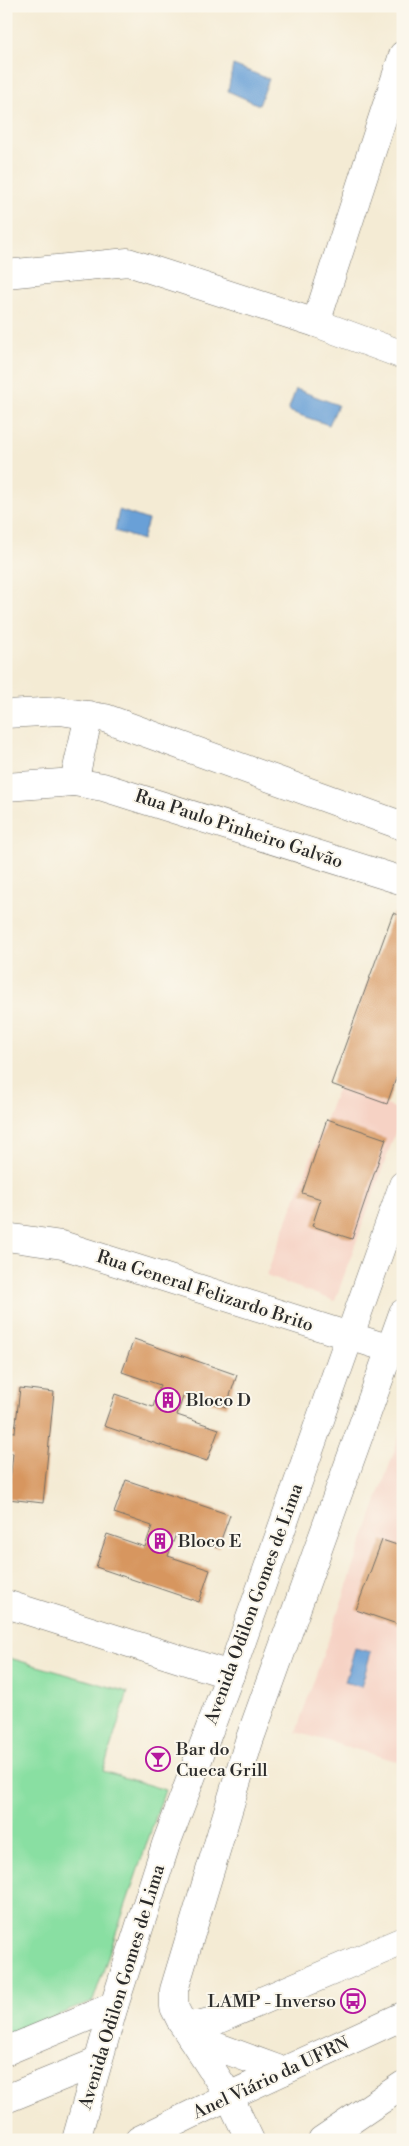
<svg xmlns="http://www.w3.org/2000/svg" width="409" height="2146" viewBox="0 0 409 2146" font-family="'Libre Bodoni',serif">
  <rect width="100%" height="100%" fill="#fbf7ec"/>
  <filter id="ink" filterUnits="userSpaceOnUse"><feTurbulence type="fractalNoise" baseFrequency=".02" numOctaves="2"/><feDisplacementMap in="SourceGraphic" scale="10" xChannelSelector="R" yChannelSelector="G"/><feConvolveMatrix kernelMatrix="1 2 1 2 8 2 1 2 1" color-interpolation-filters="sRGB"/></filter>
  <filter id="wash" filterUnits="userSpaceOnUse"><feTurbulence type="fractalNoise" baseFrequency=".0096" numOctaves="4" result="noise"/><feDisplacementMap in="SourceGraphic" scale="20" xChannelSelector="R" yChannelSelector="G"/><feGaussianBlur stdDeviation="1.12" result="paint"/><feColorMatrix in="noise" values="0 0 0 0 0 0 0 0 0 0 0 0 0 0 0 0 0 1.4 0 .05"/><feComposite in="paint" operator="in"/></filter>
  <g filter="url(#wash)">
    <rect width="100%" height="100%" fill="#f4ebd4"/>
    <!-- built -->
    <g fill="#f6d2c4">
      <polygon points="338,1087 403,1111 335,1301 266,1276"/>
      <polygon points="403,1426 403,1763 296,1732"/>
    </g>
    <!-- green -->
    <polygon fill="#89dfa2" stroke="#5a8566" points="6,1657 128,1692 103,1771 165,1790 93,2001 6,2036"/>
    <!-- water -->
    <g fill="#69a0d7" stroke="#4a6681">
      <polygon points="233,65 269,79 259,105 228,91"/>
      <polygon points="296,389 338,405 329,425 288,411"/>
      <polygon points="119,510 148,520 142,540 115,531"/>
      <polygon points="355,1648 371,1652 361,1687 345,1682"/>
    </g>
    <g id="blocks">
      <!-- building -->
      <g fill="#d7965f">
        <polygon points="393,913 403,916 403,1059 387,1104 331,1084"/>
        <polygon points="327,1119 386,1139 352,1239 312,1226 321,1199 302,1193"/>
        <polygon points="134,1339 237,1375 226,1407 184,1394 177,1415 219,1429 207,1461 104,1426 115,1394 153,1407 160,1385 122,1372"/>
        <polygon points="20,1388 54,1392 43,1503 8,1499 13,1453 6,1453 6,1431 15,1432"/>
        <polygon points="126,1480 230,1515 218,1548 176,1534 168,1556 210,1570 199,1602 96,1567 107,1534 145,1547 152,1526 114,1513"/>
        <polygon points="382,1540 403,1547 403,1626 356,1610"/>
      </g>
    </g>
  </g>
  <g filter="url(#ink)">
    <use href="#blocks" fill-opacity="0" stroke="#716e66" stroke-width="1"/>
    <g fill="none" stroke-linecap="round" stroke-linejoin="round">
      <defs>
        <g id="minor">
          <polyline points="6,274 128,262 316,323 403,355"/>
          <polyline points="316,323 403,55"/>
          <polyline points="6,714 60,711 105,718 403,826"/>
          <polyline points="74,782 89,715"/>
          <polyline points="6,787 74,782 103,787 403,881"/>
          <polyline points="6,1237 62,1245 403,1353"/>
          <polyline points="6,1604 230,1675"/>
          <polyline points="182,2023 197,2025 217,2020 403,1941"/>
          <polyline points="6,2051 114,2006"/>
          <polyline points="6,2099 97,2062"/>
        </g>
        <g id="major">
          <polyline points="191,2037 283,2071"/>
          <polyline points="76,2140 114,2006 166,1844 230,1675 403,1185"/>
          <polyline points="139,2140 229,2096 403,2016"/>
          <polyline points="250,2140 229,2096 182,2023 174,2007 174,1990 249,1741 403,1313"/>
          <polyline points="322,2140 403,2085"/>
        </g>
      </defs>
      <!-- minor casing -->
      <use href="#minor" stroke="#716e66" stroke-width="29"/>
      <!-- major casing -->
      <use href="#major" stroke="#716e66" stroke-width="29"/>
      <!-- minor -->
      <use href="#minor" stroke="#fff" stroke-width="28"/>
      <!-- major -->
      <use href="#major" stroke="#fff" stroke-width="28"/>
    </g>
  </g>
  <!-- icons -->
  <defs>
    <symbol id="building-ring" viewBox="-11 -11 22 22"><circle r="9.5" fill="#fbf7ec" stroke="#b5179e" stroke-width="1.5"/><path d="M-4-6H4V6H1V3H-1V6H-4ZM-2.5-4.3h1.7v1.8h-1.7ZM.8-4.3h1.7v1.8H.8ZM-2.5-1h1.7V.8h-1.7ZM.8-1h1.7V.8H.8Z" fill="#b5179e"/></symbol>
    <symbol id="bar-ring" viewBox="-11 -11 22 22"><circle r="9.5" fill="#fbf7ec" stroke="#b5179e" stroke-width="1.5"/><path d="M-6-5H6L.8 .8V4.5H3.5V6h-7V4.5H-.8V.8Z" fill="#b5179e"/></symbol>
    <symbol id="bus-ring" viewBox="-11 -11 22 22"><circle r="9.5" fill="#fbf7ec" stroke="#b5179e" stroke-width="1.5"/><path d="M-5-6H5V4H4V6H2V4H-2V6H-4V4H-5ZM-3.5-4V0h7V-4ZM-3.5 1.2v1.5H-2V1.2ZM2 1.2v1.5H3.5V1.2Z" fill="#b5179e"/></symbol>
  </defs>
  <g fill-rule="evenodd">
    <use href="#building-ring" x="154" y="1386" width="28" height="28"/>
    <use href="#building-ring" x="146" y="1527" width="28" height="28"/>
    <use href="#bar-ring" x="144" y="1745" width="28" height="28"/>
    <use href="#bus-ring" x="339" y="1987" width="28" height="28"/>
  </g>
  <g text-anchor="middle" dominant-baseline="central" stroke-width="4" stroke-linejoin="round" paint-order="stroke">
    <!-- street labels -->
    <g font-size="18" fill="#2b2b2b" stroke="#fbf7ec">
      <text transform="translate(239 829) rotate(18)">Rua Paulo Pinheiro Galvão</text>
      <text transform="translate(205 1291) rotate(18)">Rua General Felizardo Brito</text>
      <text transform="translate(254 1604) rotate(-70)">Avenida Odilon Gomes de Lima</text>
      <text transform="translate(122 1987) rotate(-73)">Avenida Odilon Gomes de Lima</text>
      <text transform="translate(271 2078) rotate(-25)">Anel Viário da UFRN</text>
    </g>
    <!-- poi labels -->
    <g font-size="18" fill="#2b2b2b" stroke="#fbf7ec" text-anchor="start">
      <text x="186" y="1400">Bloco D</text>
      <text x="178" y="1541">Bloco E</text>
      <text x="176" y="1749">Bar do<tspan x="176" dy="21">Cueca Grill</tspan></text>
      <text x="336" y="2001" text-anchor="end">LAMP - Inverso</text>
    </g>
  </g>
  <!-- margin -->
  <rect width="409" height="2146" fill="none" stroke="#fbf7ec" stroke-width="25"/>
</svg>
